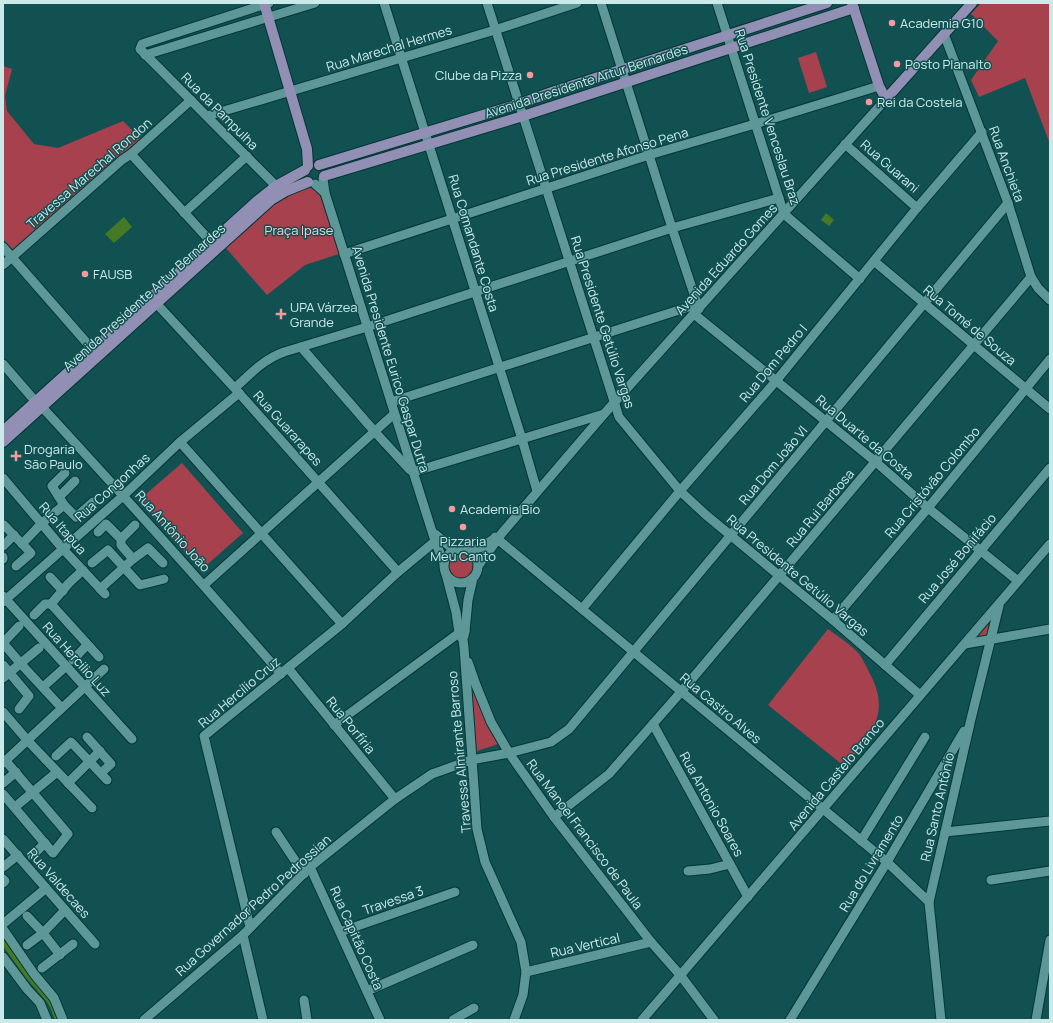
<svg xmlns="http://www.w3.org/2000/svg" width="1053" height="1023" viewBox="0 0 1053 1023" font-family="Manrope,sans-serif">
  <rect width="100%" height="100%" fill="#115152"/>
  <!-- green -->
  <g fill="#a7414e">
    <polygon points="981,3 1050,3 1050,144 1025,78 979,97 971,80 998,41 971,14"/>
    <polygon points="816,52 827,87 809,93 798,58"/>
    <polygon points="3,66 12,69 5,96 7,111 34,144 58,148 123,121 141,139 14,251 3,239"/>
    <polygon points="318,187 324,189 342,253 305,265 267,295 225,247 276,203 291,193 303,189"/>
    <polygon points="182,463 243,533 201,570 139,500"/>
    <circle cx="461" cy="564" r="14"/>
    <polygon points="990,618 987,636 972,639"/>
    <path d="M828 629C837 636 852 645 859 654 863 659 866 666 869 672 892 713 871 736 844 766L768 705Z"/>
    <polygon points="470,677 477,699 498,744 474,752"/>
  </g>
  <!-- water -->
  <g fill="#467926">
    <polygon points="826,213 834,220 829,226 821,220"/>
    <polygon points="124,217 132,227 114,243 105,234"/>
    <polygon points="3,934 53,999 62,1020 55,1020 50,1007 47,1002 26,978 3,946"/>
  </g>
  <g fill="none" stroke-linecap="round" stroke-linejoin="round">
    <defs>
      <g id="minor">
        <polyline points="269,3 142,44 140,49 276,186"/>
        <polyline points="384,3 522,439 537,491"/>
        <polyline points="487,3 619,417 680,491 706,515 833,620 920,695"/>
        <polyline points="601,3 672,228 699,309"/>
        <polyline points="717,3 784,214 860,279"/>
        <polyline points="944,34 1008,203 1031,277 1038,288 1050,300"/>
        <polyline points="145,55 315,3"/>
        <polyline points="207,116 495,30 577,3"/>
        <polyline points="845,144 917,208"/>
        <polyline points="131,154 211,242"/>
        <polyline points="323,179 325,193 435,541 444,563"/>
        <polyline points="315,184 325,193"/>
        <polyline points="184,213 247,156"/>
        <polyline points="3,247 93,350"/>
        <polyline points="344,254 649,155 755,124 879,86"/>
        <polyline points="874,261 1050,409"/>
        <polyline points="3,265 122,160 131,154 191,100"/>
        <polyline points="156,303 239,393 398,572"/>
        <polyline points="694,314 876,462 928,508 1018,581"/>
        <polyline points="301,347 375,432 410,470"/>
        <polyline points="3,364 36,402"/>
        <path d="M235 388C250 374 264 359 284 352L367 327 672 228 779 198"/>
        <polyline points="391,402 698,304"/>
        <path d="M42 407C123 495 203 584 281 674"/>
        <polyline points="180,442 342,624"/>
        <polyline points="413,472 604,414"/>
        <polyline points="65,473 52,486 64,505 76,517 93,502"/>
        <polyline points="3,478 63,549 105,594"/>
        <polyline points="59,497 75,481"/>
        <polyline points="3,526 4,525 31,553 16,566"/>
        <polyline points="98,532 106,524 121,539"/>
        <polyline points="435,534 454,550"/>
        <polyline points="495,537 887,862 929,902"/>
        <polyline points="22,544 42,523 64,505"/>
        <polyline points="3,546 14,535"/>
        <circle cx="461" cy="566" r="17"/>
        <polyline points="470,551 482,547 495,538"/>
        <polyline points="3,557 3,559"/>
        <polyline points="133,559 121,545 121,539 135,525"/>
        <polyline points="92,563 108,550 140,585 164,579"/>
        <polyline points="478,566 502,533 604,414 886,99"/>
        <polyline points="83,570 69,583 51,604 99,657"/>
        <polyline points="446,574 456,612 459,633 463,640 464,647 477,829 485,862 521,942 526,972 523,995 514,1020"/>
        <polyline points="50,577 63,591"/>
        <polyline points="204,585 394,414"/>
        <polyline points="100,589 133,559 148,548 163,563"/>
        <polyline points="3,596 132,739"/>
        <polyline points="3,602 124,495 180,442 239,393"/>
        <polyline points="582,609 680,491 776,381 917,208 982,132"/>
        <polyline points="34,615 45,604 51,604"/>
        <polyline points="833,620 928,508 1050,359"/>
        <polyline points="464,636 465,631 468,600 473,578"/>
        <polyline points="3,643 21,664 58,704"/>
        <polyline points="3,643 19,626"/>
        <polyline points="965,644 1050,629"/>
        <polyline points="73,660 87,645"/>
        <polyline points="468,662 476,685 491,722 509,753 554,817 651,942 681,976 714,1020"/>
        <polyline points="3,665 29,696 19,709"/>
        <polyline points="885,665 1050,468"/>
        <polyline points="288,668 395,799"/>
        <polyline points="3,678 39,648"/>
        <polyline points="43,687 62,670"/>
        <polyline points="3,712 28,741 92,808"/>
        <polyline points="653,724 748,897"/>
        <polyline points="334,725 459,633 465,631"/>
        <polyline points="87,737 111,764 101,773"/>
        <polyline points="56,756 71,742 107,780"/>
        <polyline points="3,763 104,669"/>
        <polyline points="3,783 16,772"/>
        <polyline points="68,783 100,751"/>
        <polyline points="3,794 53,853 68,834 5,760"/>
        <polyline points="15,807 57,772"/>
        <polyline points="554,817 609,774 681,692 1031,277"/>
        <polyline points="276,832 304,874"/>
        <polyline points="945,832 1050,821"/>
        <polyline points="3,839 95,944"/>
        <polyline points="861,841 925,737"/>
        <polyline points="32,856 45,843"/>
        <polyline points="3,867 18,855"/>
        <polyline points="310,867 380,1020"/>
        <polyline points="688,871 710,869 730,864"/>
        <polyline points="3,879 5,881 3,883"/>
        <polyline points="991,880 1050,871"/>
        <polyline points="27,916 43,933 60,955"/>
        <polyline points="3,924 45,889"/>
        <polyline points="250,927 204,736 342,624 398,572 439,538"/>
        <polyline points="3,929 34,974 54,998 63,1020"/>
        <polyline points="340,932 455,892"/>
        <polyline points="243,935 263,1020"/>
        <polyline points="27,945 43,933 65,910"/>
        <polyline points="3,957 27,989 40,1003 47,1020"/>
        <polyline points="42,968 73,944"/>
        <polyline points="526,972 651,942"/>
        <polyline points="367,991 473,945"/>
        <polyline points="304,1000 307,1020"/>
        <polyline points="144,1020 243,935 310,867 395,799 432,774 471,760 509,753 551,742 569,729 1008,203"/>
        <polyline points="453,1020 474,1008"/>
        <polyline points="642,1020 1050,544"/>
        <polyline points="790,1020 887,862 964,731"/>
        <polyline points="941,1020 929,902 971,719 999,606"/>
        <polyline points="1036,1020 1050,940"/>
      </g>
      <g id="major">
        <polyline points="264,3 307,149 308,166"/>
        <polyline points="852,3 879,86 886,99 972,3"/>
        <polyline points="319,165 519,104 552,92 827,3"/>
        <polyline points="324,176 523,116 854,8"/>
        <polyline points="3,431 257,201 276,186 305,170"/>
        <polyline points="3,442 271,200 286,191 308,182"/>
      </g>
    </defs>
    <!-- minor casing -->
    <use href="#minor" stroke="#033535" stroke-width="11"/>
    <!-- major casing -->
    <use href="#major" stroke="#033535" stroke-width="12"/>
    <!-- minor -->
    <use href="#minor" stroke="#5d9797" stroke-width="9"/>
    <!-- major -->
    <use href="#major" stroke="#918fb3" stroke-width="10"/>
  </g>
  <!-- markers -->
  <g fill="#f49aa0" stroke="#115152" stroke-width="1.5">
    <circle cx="892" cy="23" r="4"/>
    <circle cx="897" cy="64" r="4"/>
    <circle cx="530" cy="75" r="4"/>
    <circle cx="869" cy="102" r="4"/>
    <circle cx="85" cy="274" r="4"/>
    <path d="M279 308h4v4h4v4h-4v4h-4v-4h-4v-4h4z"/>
    <path d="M14 450h4v4h4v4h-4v4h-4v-4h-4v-4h4z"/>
    <circle cx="452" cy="509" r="4"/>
    <circle cx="463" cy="527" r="4"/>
  </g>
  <g text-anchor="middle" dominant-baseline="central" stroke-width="3" stroke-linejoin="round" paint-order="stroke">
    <!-- poi labels -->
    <g font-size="13" fill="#cce9e9" stroke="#115152" text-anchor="start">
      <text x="900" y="23">Academia G10</text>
      <text x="905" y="64">Posto Planalto</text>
      <text x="522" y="75" text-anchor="end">Clube da Pizza</text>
      <text x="877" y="102">Rei da Costela</text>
      <text x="93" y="274">FAUSB</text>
      <text x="290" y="307">UPA Várzea<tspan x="290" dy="15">Grande</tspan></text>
      <text x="24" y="449">Drogaria<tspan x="24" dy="15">São Paulo</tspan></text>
      <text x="460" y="509">Academia Bio</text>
      <text x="463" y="541" text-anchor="middle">Pizzaria<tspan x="463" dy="15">Meu Canto</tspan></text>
    </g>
    <!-- street labels -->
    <g font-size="13" fill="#cce9e9" stroke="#115152">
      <text transform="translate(389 48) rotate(-17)">Rua Marechal Hermes</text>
      <text transform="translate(586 81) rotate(-18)">Avenida Presidente Artur Bernardes</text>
      <text transform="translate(220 111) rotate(45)">Rua da Pampulha</text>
      <text transform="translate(768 117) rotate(72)">Rua Presidente Venceslau Braz</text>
      <text transform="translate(607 156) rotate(-17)">Rua Presidente Afonso Pena</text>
      <text transform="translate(1007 164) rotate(70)">Rua Anchieta</text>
      <text transform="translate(890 166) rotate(41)">Rua Guarani</text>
      <text transform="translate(89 173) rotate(-41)">Travessa Marechal Rondon</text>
      <text transform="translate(474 243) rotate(73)">Rua Comandante Costa</text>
      <text transform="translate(726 259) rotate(-48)">Avenida Eduardo Gomes</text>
      <text transform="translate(144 297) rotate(-42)">Avenida Presidente Artur Bernardes</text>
      <text transform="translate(603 322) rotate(72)">Rua Presidente Getúlio Vargas</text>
      <text transform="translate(970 325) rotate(40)">Rua Tomé de Souza</text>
      <text transform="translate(391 359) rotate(73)">Avenida Presidente Eurico Gaspar Dutra</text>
      <text transform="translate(773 363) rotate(-50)">Rua Dom Pedro I</text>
      <text transform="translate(288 428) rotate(48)">Rua Guararapes</text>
      <text transform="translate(865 437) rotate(40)">Rua Duarte da Costa</text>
      <text transform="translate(773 465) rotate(-50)">Rua Dom João VI</text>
      <text transform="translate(932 482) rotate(-50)">Rua Cristóvão Colombo</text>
      <text transform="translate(112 487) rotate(-42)">Rua Congonhas</text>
      <text transform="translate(820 508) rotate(-50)">Rua Rui Barbosa</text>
      <text transform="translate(63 528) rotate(49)">Rua Itapua</text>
      <text transform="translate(173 531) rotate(48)">Rua Antônio João</text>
      <text transform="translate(957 558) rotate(-50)">Rua José Bonifácio</text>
      <text transform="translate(798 575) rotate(40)">Rua Presidente Getúlio Vargas</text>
      <text transform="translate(77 659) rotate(48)">Rua Hercilio Luz</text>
      <text transform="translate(239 692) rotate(-40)">Rua Hercílio Cruz</text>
      <text transform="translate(721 708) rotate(40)">Rua Castro Alves</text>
      <text transform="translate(351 725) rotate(51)">Rua Porfíria</text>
      <text transform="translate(459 752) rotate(-95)">Travessa Almirante Barroso</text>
      <text transform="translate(836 774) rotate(-50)">Avenida Castelo Branco</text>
      <text transform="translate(712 804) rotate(61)">Rua Antonio Soares</text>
      <text transform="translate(937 807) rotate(-77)">Rua Santo Antônio</text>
      <text transform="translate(585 834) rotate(53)">Rua Manoel Francisco de Paula</text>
      <text transform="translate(871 863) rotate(-59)">Rua do Livramento</text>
      <text transform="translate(59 883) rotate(49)">Rua Valdecaes</text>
      <text transform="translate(393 900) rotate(-19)">Travessa 3</text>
      <text transform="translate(253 905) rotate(-42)">Rua Governador Pedro Pedrossian</text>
      <text transform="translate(357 938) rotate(66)">Rua Capitão Costa</text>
      <text transform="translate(585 945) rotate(-13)">Rua Vertical</text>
    </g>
    <!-- park labels -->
    <g font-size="13" fill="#f2d1d2" stroke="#115152">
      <text x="299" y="230">Praça Ipase</text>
    </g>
  </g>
  <!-- border -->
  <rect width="1053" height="1023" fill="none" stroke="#cce9e9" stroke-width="8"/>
</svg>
